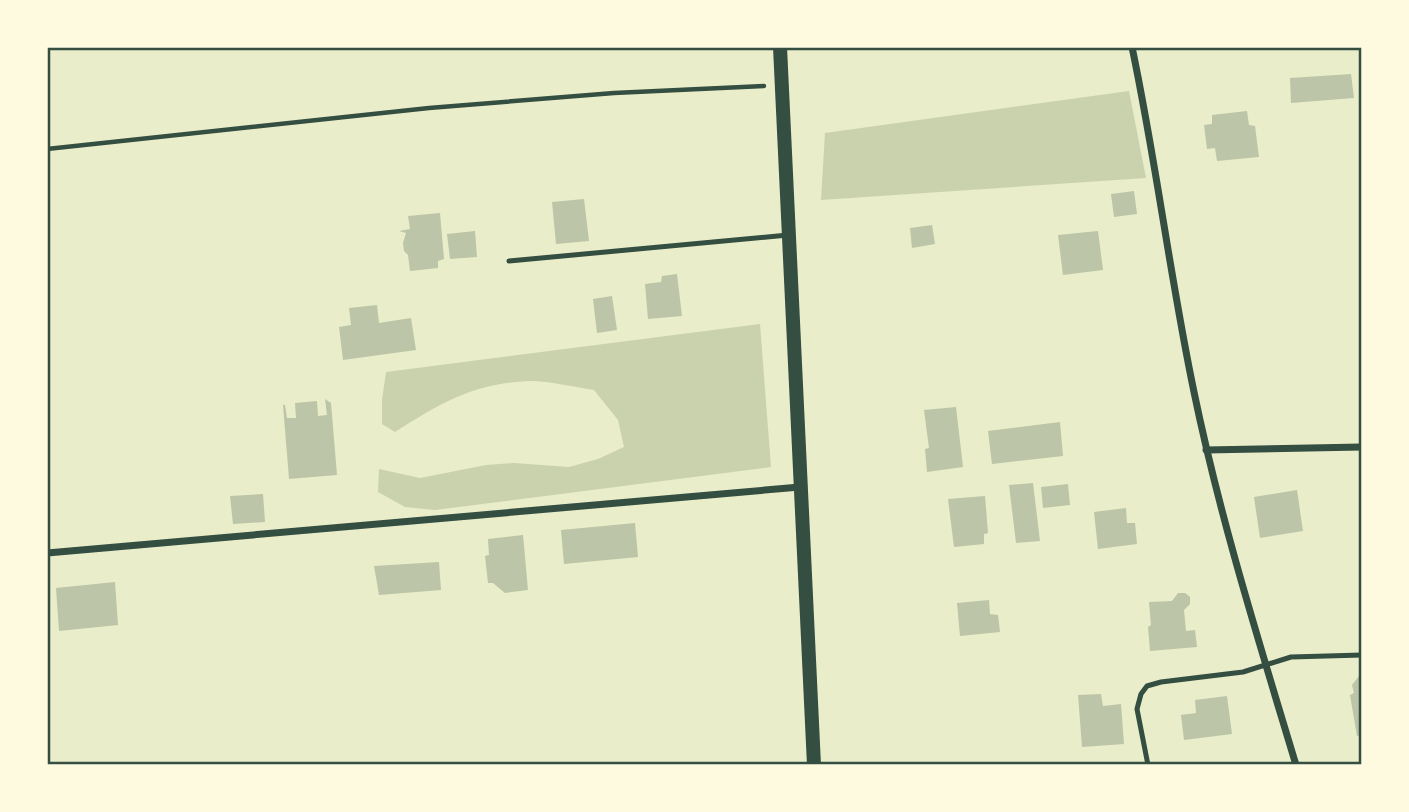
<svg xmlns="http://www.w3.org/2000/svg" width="1409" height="812" viewBox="0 0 1409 812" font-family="'Asap Condensed',sans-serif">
  <rect width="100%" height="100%" fill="#e9edc9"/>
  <!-- green -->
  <g fill="#cad2ad">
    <polygon points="1129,91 1146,178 821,200 825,133"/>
    <path d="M760 324 771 467 435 510 405 507 378 492 379 469 420 478 486 465 514 463 569 467 598 459 624 447 618 420 594 390C573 387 550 381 530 381 474 383 441 403 395 432L382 424V400L386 372Z"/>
  </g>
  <!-- building -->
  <g fill="#bcc5a7">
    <polygon points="1351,74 1354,98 1291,103 1290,78"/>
    <polygon points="1247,111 1249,125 1255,126 1259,157 1217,161 1215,148 1207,149 1204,125 1212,124 1212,115"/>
    <polygon points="1134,191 1137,214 1114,217 1111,194"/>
    <polygon points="584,199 589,241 556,244 552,202"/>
    <polygon points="440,213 444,259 438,261 438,268 410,271 408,255 404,251 403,243 406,233 399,231 410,229 408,216"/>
    <polygon points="932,225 935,244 912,248 910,228"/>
    <polygon points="475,231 477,257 450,259 447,234"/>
    <polygon points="1098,231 1103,270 1063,275 1058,235"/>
    <polygon points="677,274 682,316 648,319 645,284 661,282 662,276"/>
    <polygon points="612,296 617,330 597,333 593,299"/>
    <polygon points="377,305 379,323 411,318 416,350 343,360 339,327 351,325 349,308"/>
    <polygon points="325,399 331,403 337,475 289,479 283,405 285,405 287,418 296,418 295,403 317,401 318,416 327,415"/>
    <polygon points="956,407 963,467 927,472 925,449 929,448 924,410"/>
    <polygon points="1060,422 1063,456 992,464 988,431"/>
    <polygon points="1033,483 1040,541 1016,543 1009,485"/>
    <polygon points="1068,484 1070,505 1043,508 1041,487"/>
    <polygon points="1297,490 1303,531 1260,538 1254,497"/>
    <polygon points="263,494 265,522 233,524 230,496"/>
    <polygon points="985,496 988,533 984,534 984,544 954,547 948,499"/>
    <polygon points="1126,508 1127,523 1135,523 1137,544 1098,549 1094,512"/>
    <polygon points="635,523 638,557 564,564 561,530"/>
    <polygon points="523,535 528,590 505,593 493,583 488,583 485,556 489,555 488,539"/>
    <polygon points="439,562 441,590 379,595 374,566"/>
    <polygon points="115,582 118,625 59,631 56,588"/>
    <polygon points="1178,593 1185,593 1190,597 1190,604 1184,610 1186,631 1195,630 1197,647 1150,651 1148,627 1151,625 1149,602 1172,601"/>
    <polygon points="989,600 990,614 998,615 1000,632 960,636 957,603"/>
    <polygon points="1362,672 1362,735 1357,736 1350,695 1354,693 1352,685"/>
    <polygon points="1101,694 1103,706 1121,704 1124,744 1082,747 1078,695"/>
    <polygon points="1227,696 1232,734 1184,740 1181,715 1196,713 1195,700"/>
  </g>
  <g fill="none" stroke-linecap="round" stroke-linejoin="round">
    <!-- path -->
    <polyline stroke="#344e41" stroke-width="4.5" points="47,149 429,108 614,93 764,86"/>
    <!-- service -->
    <g stroke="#344e41" stroke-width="5">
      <polyline points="509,261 788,235"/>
      <polyline points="1148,765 1137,709 1141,694 1147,686 1161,682 1243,672 1291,657 1362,655"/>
    </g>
    <!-- minor -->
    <g stroke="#344e41" stroke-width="7">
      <path d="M1132 47C1156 161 1170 277 1194 392 1220 518 1259 642 1296 765"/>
      <polyline points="1206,450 1362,447"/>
      <polyline points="47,553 800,487"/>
    </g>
    <!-- secondary -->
    <polyline stroke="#344e41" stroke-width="14" points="780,47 814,765"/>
  </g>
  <!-- border -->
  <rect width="1409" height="812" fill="none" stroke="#fefae0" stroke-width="98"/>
  <rect x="49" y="49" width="1311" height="714" fill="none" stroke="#344e41" stroke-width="2.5"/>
</svg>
